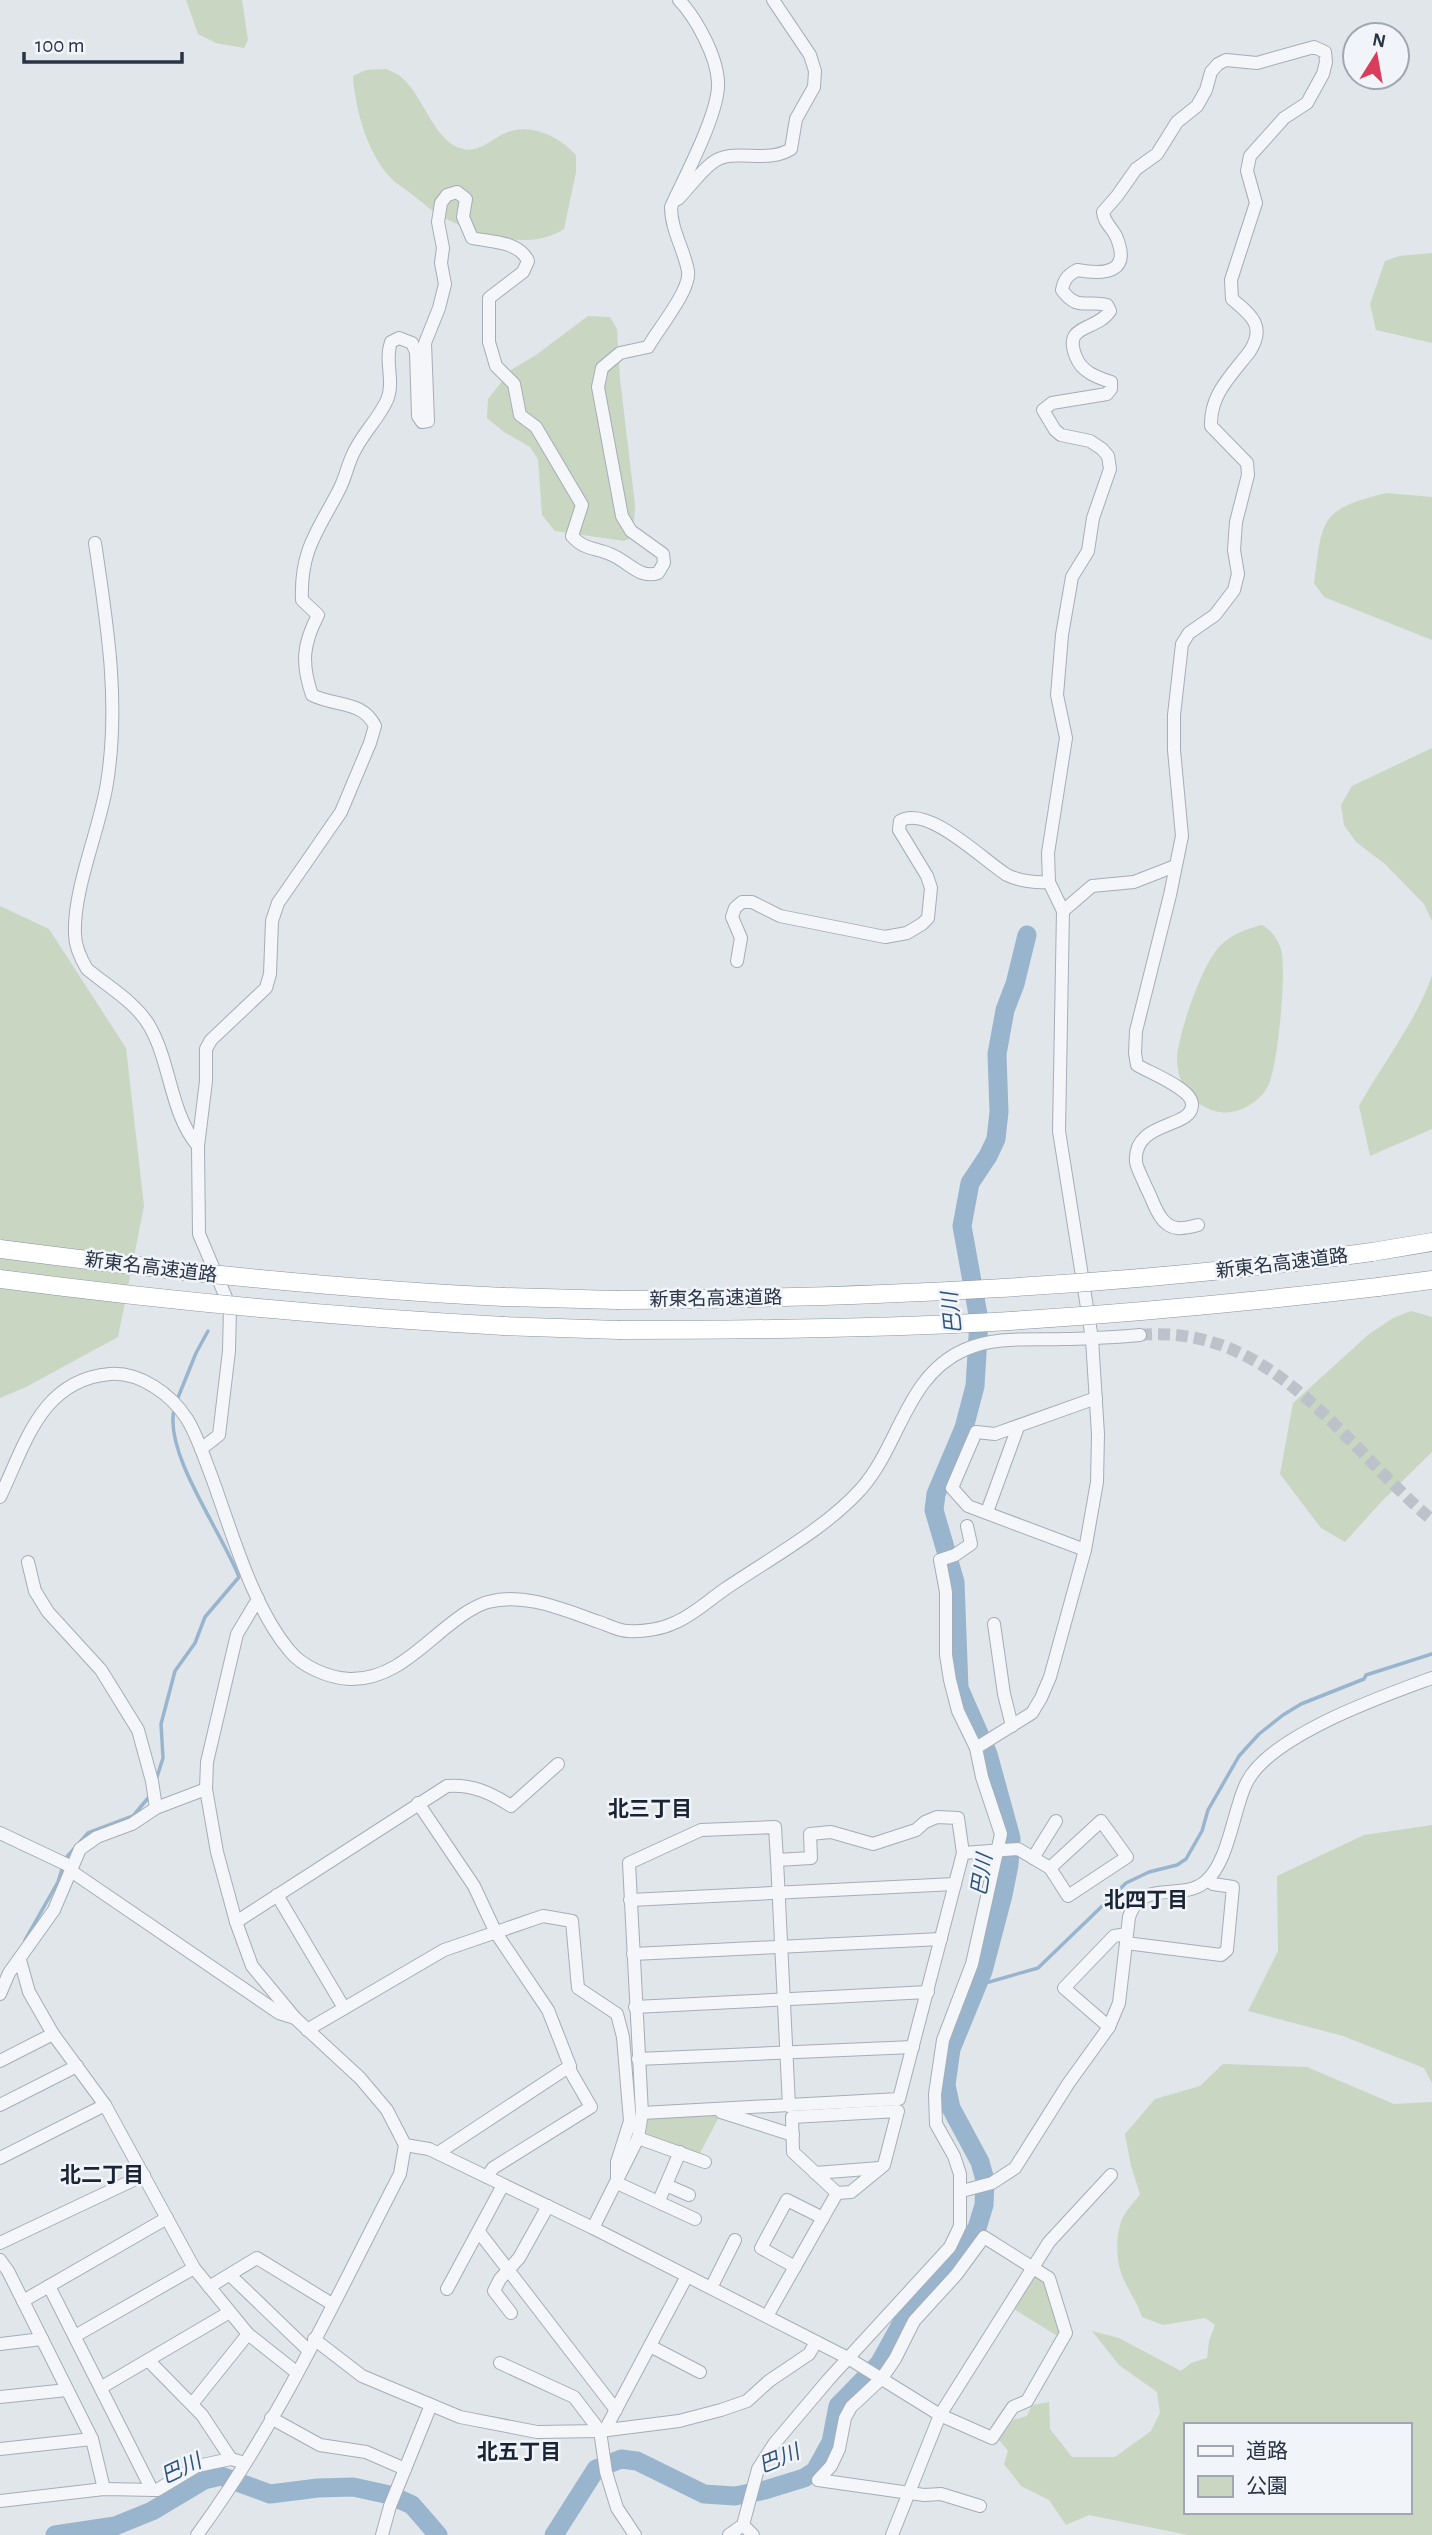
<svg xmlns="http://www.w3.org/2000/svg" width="1432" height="2535" viewBox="0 0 1432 2535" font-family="'Alegreya Sans','Noto Sans JP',sans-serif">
  <rect width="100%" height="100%" fill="#e1e6eb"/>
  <!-- green -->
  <g fill="#c8d6c2" fill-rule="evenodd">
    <polygon points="186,0 242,0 248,40 244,48 216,43 198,34"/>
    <path d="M386 69C390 71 396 73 400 76 424 95 433 142 463 149 481 153 493 137 508 132 532 123 560 137 576 155V172L564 229C529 252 475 235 441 216 430 210 420 200 410 193 404 188 395 183 389 176 367 152 355 108 353 76L366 70Z"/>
    <polygon points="1432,253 1432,343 1376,330 1370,304 1385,261 1399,256"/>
    <polygon points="588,316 610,317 617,329 620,379 635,505 633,537 624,541 555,531 542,515 538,459 530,447 504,432 487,418 488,399 511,370 536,355"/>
    <path d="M1386 493 1432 497V640L1324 597 1314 583C1323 519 1318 510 1386 493Z"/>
    <polygon points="1432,748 1432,921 1424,904 1385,864 1356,842 1344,825 1341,805 1352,786"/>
    <polygon points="0,906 49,929 126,1048 144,1206 118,1337 26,1387 0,1398"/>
    <path d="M1262 925C1272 931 1277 938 1281 949 1287 968 1278 1067 1268 1086 1259 1104 1234 1117 1215 1111 1192 1105 1177 1083 1177 1059 1178 1034 1202 964 1220 946 1231 934 1247 929 1262 925Z"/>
    <path d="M1432 976V1129L1370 1156 1359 1106C1383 1063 1415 1023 1432 976Z"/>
    <polygon points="1411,1311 1432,1317 1432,1452 1382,1501 1345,1542 1321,1528 1280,1474 1293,1403 1368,1335 1393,1318"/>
    <polygon points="1432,1825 1432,2083 1424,2068 1343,2036 1248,2011 1278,1951 1277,1876 1364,1835"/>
    <path d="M1223 2064 1307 2067 1394 2104 1432 2102V2535H1188L1089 2515 1066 2525 1049 2500 1021 2486 1004 2464 1008 2451 999 2440 1013 2420 1027 2416 1032 2405 1049 2402 1050 2429 1072 2457H1115L1151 2431 1160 2413 1157 2392 1119 2365 1092 2331 1119 2338 1181 2371 1191 2363 1207 2358 1209 2341 1215 2325 1205 2318 1163 2325 1142 2317C1137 2302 1131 2295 1125 2282 1116 2265 1115 2240 1121 2222 1124 2212 1134 2203 1140 2194L1131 2166 1125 2134 1155 2099 1200 2086ZM1185 2425H1409V2512H1185Z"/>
    <polygon points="712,2116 719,2117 699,2155 646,2134 648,2119 651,2117"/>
    <polygon points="1035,2275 1044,2281 1062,2331 1059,2337 1014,2309"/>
  </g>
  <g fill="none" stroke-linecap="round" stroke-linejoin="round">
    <!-- stream -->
    <g stroke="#99b5ce" stroke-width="3.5">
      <polyline points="177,1400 196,1353 208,1331"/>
      <path d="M156 1780 163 1758 161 1724 175 1671 195 1643 205 1617 239 1577C223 1534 164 1454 174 1410"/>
      <polyline points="65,1859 88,1833 133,1816 149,1797"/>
      <polyline points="25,1940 58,1882 63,1866"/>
      <polyline points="975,1986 1038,1968 1126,1883 1149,1872 1177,1865 1186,1859 1202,1831 1208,1810 1239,1756 1259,1734 1283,1715 1301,1704 1364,1679 1366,1675 1432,1654"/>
    </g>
    <!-- river -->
    <g stroke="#99b5ce" stroke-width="19">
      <polyline points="55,2535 115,2526 152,2511 204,2480 221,2476 270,2494 318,2488 353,2487 390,2495 412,2505 438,2535"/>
      <polyline points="554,2535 596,2469 621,2459 637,2461 704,2494 735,2496 765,2490 804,2478 815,2471 831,2442 838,2406 879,2364 909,2310 948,2269 977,2228 984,2205 985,2180 980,2162 951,2108 946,2085 951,2049 983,1971 1003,1895 1009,1865 1011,1838 988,1754 959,1688 955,1582 934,1510 936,1494 964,1428 975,1386 979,1320 962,1226 970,1183 988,1156 996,1139 999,1112 997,1054 1005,1010 1015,984 1027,935"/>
    </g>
    <!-- minor-tunnel -->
    <path stroke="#bcc2ca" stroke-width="12" stroke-dasharray="12 6" stroke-linecap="butt" d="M1140 1335C1273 1323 1343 1445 1432 1520"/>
    <defs>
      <g id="minor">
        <path d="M678 199C689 188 699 173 712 163 733 146 765 165 791 149L796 119 814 87 815 71 810 55 773 0"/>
        <path d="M95 543C107 623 120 702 107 783 100 829 73 889 75 934 75 946 81 959 87 969 107 986 137 1003 150 1027 171 1064 170 1113 198 1146"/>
        <polyline points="1063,911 1092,886 1134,882 1175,866"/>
        <path d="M737 961 741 938 732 917 735 908 742 902H752L780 916 885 937 907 933 922 924 928 918 931 888 927 876 899 830 900 821C928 804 984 861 1007 875 1019 881 1037 883 1049 882"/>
        <path d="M201 1449 219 1435 229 1351 230 1307 199 1234 198 1146 206 1081V1049L211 1040 266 988 270 974 272 921 278 903 341 812 370 743 375 726C362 700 336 707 312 695 301 663 303 644 318 615L302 600C300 550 318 531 339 490 346 477 348 462 355 450 364 432 379 418 387 400 395 381 384 361 391 342L399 338 412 343 416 352 418 416 422 422 428 421 425 343 439 308 445 284 441 263 443 248 438 222 441 203 447 195 457 192 466 199 463 217 472 238C491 242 519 241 528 261L523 272 489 298V342L496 366 514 384 520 415 536 427 582 505 572 536C585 551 596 547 612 555 629 562 639 579 658 573L664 563 663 554 631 531 622 516 598 387 602 368 620 353 648 347C658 329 691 290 688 271 684 249 671 230 671 207 684 178 720 112 718 82 717 56 696 18 679 0"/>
        <path d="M0 1497C26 1443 41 1380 110 1374 140 1372 171 1394 187 1419 197 1435 204 1457 211 1475 231 1529 252 1606 289 1650 302 1667 329 1678 350 1679 399 1680 429 1636 467 1612 474 1608 480 1604 488 1602 525 1592 564 1610 599 1622 608 1625 619 1631 628 1631 642 1632 662 1629 674 1623 692 1616 709 1600 725 1589 769 1559 825 1529 861 1489 900 1445 906 1376 964 1350 994 1336 1031 1340 1063 1339 1089 1339 1114 1337 1140 1335"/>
        <polyline points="987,1512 1018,1427"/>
        <polyline points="967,1526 971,1544 955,1555 940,1560 946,1592 946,1655 950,1680 958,1711 976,1748"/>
        <polyline points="1085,1550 968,1506 952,1488 976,1432 995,1434 1096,1398"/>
        <polyline points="28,1562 35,1591 48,1612 101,1670 138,1730 152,1781 156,1808"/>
        <polyline points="994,1624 1004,1694 1012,1726"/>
        <polyline points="418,1803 474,1886 496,1933 548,2010 570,2066 438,2153"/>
        <polygon points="937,1817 958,1818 963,1853 899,2099 642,2113 629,1863 701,1830 775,1827 777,1860 811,1858 810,1834 831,1832 873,1844 916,1830 925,1822"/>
        <polyline points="0,1833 72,1867"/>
        <polyline points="963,1853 1018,1849 1050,1868 1068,1896 1127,1857 1101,1821 1050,1868"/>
        <polyline points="1033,1858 1056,1821"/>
        <polyline points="777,1860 789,2106"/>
        <polyline points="71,1871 279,2013 295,2018"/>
        <polyline points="277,1895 344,2008"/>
        <polyline points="630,1900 955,1884"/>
        <path d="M236 1922 447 1786C472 1784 491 1793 511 1806L558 1764"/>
        <polyline points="1126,1943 1221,1955 1227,1950 1233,1887 1213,1884 1208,1880"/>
        <polyline points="633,1954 941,1939"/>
        <polyline points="20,1960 29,1992 53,2034 105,2105 194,2268 248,2334 296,2372"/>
        <polyline points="0,1994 9,1973 54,1910 80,1849 97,1837 132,1824 156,1808 206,1789"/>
        <polyline points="635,2007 928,1992"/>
        <polyline points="1109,2027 1064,1988 1114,1936 1127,1934"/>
        <polyline points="307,2030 444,1950 543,1916 572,1921 578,1988 617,2014 623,2037 630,2121 617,2162 617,2183 695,2219"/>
        <polyline points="638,2059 913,2047"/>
        <polyline points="0,2061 53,2034"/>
        <polyline points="0,2105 77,2066"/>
        <polygon points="898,2111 884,2165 851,2192 837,2193 793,2152 792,2117"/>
        <polyline points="721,2112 793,2135"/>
        <polyline points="638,2138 705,2162"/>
        <polyline points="405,2145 429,2149 593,2228 848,2358 940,2415 992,2438 1013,2407 1027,2401 1066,2333 1049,2278 984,2237 956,2275 914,2321 895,2359 882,2378 851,2407 845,2418 839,2449 831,2466 818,2480 924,2495 941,2494 980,2506"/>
        <polyline points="0,2158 105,2105"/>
        <polyline points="815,2173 880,2168"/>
        <polyline points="487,2177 493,2168 591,2107 568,2067"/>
        <polyline points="666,2185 689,2195"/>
        <path d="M962 2191 992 2183 1015 2168 1068 2084 1109 2027 1119 2003 1129 1917C1142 1878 1180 1902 1205 1882 1229 1862 1233 1811 1246 1784 1268 1736 1383 1696 1432 1678"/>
        <polyline points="661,2196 680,2152"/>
        <polyline points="593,2228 638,2138 642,2113"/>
        <polyline points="479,2232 616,2410"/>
        <polyline points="0,2243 144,2175"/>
        <polyline points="0,2260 8,2271 92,2439 104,2489"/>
        <polyline points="795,2267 761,2248 787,2200 823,2218"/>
        <polyline points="230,2275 308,2350"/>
        <polyline points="49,2286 152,2490"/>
        <polyline points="209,2287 257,2258 332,2304"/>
        <polyline points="711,2288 735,2240"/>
        <polyline points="447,2289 503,2185"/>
        <polyline points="23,2301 167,2218"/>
        <polyline points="511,2313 494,2291 500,2279 519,2258 548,2206"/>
        <polyline points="767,2316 837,2193"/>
        <polyline points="75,2336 194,2268"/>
        <polyline points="314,2339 362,2376 460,2417 537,2432 600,2431 679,2421 721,2410 747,2401 769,2381 809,2354 816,2342"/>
        <polyline points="0,2344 42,2339"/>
        <polyline points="650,2346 700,2372"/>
        <polyline points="148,2360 202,2415 231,2459"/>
        <polyline points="500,2363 574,2397 600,2431 606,2472 617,2508 635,2535"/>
        <polyline points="102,2387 228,2313"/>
        <polyline points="0,2397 67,2390"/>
        <polyline points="192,2404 248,2334"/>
        <polyline points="271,2418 320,2445 366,2452 405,2469"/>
        <polyline points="605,2430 687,2276"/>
        <polyline points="0,2449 92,2439"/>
        <polyline points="0,2501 104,2489 157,2490 197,2466 231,2459 245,2463"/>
        <polyline points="743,2525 753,2535"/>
        <path d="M197 2535C278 2425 337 2295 400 2174L405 2145 387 2110 360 2078 295 2018 252 1966 236 1922 217 1852 206 1789 207 1762 237 1634 258 1599"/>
        <polyline points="382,2535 390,2506 431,2405"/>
        <path d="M729 2535 743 2525 758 2469 774 2444 829 2379 950 2247 960 2226V2174L954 2156 936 2124 935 2094 943 2040 972 1964 1001 1834 982 1777 976 1748 1032 1713 1041 1698 1050 1677 1085 1550 1097 1482 1098 1434 1092 1339 1059 1131 1063 911 1049 882 1048 853 1066 738 1057 695 1062 635 1072 577 1088 551 1093 518 1110 469 1108 456 1102 449 1090 441 1061 435 1055 430 1043 410 1052 403 1107 394 1111 389V382C1096 377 1082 372 1076 357 1062 323 1096 332 1110 311L1107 305C1087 300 1077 311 1062 290 1064 279 1068 275 1077 270 1105 275 1132 273 1116 236 1111 226 1104 223 1103 212L1117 196 1136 169 1157 154 1177 122 1197 106 1206 90 1211 72 1218 64 1226 60 1257 63 1314 47 1325 52 1326 62 1323 74 1307 103 1284 118 1250 156 1247 171 1256 203 1231 280 1232 299C1251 315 1266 326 1250 351 1231 376 1210 394 1211 426L1247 463 1248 475 1236 522 1234 550 1238 574 1234 590 1215 615 1189 633 1182 644 1174 715V750L1182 836 1170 895 1136 1031 1135 1053 1137 1065C1150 1073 1193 1089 1192 1105 1192 1129 1133 1120 1136 1162 1137 1169 1143 1179 1146 1187 1151 1196 1154 1207 1160 1216 1170 1232 1183 1229 1198 1225"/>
        <polyline points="892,2535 940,2415 1049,2242 1111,2175"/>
      </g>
      <g id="highway">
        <polyline points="1372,1252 1432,1242"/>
        <polyline points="1378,1287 1432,1280"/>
        <polyline points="504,1297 617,1300"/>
        <polyline points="504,1326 618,1330"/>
      </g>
    </defs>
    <!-- minor casing -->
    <use href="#minor" stroke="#a6adb6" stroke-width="14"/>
    <!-- highway casing -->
    <use href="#highway" stroke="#8793a3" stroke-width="19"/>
    <!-- minor -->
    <use href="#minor" stroke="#f4f6f9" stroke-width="12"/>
    <!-- highway -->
    <use href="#highway" stroke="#fff" stroke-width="18"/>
    <defs>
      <g id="highway-bridge">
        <path d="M0 1249C168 1271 335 1289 504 1297"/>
        <path d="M0 1279C168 1301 335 1317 504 1326"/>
        <path d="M617 1300C869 1298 1121 1287 1372 1252"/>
        <path d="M618 1330C743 1330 869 1329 993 1322 1122 1314 1250 1302 1378 1287"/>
      </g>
    </defs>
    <!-- highway-bridge casing -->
    <use href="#highway-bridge" stroke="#8793a3" stroke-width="19" stroke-linecap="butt"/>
    <!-- highway-bridge -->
    <use href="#highway-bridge" stroke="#fff" stroke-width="18"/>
  </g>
  <g text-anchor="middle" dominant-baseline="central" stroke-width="5" stroke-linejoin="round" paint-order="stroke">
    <!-- street labels -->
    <g font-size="19" fill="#283345" stroke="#f1f4f8">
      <text transform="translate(1282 1264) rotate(-7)">新東名高速道路</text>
      <text transform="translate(151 1268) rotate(7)">新東名高速道路</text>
      <text transform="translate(716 1299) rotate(-1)">新東名高速道路</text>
    </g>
    <!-- water labels -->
    <g font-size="21" font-style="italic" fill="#2e547c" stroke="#f1f4f8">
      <text transform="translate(952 1313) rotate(-96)">巴川</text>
      <text transform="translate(982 1875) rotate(-81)">巴川</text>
      <text transform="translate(779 2459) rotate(-22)">巴川</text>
      <text transform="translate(181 2469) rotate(-25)">巴川</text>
    </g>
    <!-- neighbourhood labels -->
    <g font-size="21" font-weight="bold" fill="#1a2435" stroke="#f1f4f8">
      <text x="650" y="1809">北三丁目</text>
      <text x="1146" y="1900">北四丁目</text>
      <text x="102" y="2175">北二丁目</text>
      <text x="519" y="2452">北五丁目</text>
    </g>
  </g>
  <!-- legend -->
  <rect x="1184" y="2423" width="228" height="91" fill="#f1f4f8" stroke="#a1a7b0" stroke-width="2"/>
  <rect x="1198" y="2446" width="35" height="10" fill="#f4f6f9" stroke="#a1a7b0" stroke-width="2"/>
  <text x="1246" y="2458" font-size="21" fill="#283345">道路</text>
  <rect x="1198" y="2476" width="35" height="21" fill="#c8d6c2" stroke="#a1a7b0" stroke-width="2"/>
  <text x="1246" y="2493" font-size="21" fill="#283345">公園</text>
  <!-- north arrow -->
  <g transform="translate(1376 56) rotate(11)"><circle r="33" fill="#f1f4f8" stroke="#a1a7b0" stroke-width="2"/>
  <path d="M0-5L12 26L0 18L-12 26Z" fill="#da3c5b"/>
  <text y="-10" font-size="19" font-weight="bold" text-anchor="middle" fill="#283345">N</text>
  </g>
  <!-- scale -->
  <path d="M24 52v10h158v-10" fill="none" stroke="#283345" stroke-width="3.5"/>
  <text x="35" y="52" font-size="21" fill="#283345" stroke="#f1f4f8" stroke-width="5" paint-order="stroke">100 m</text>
</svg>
